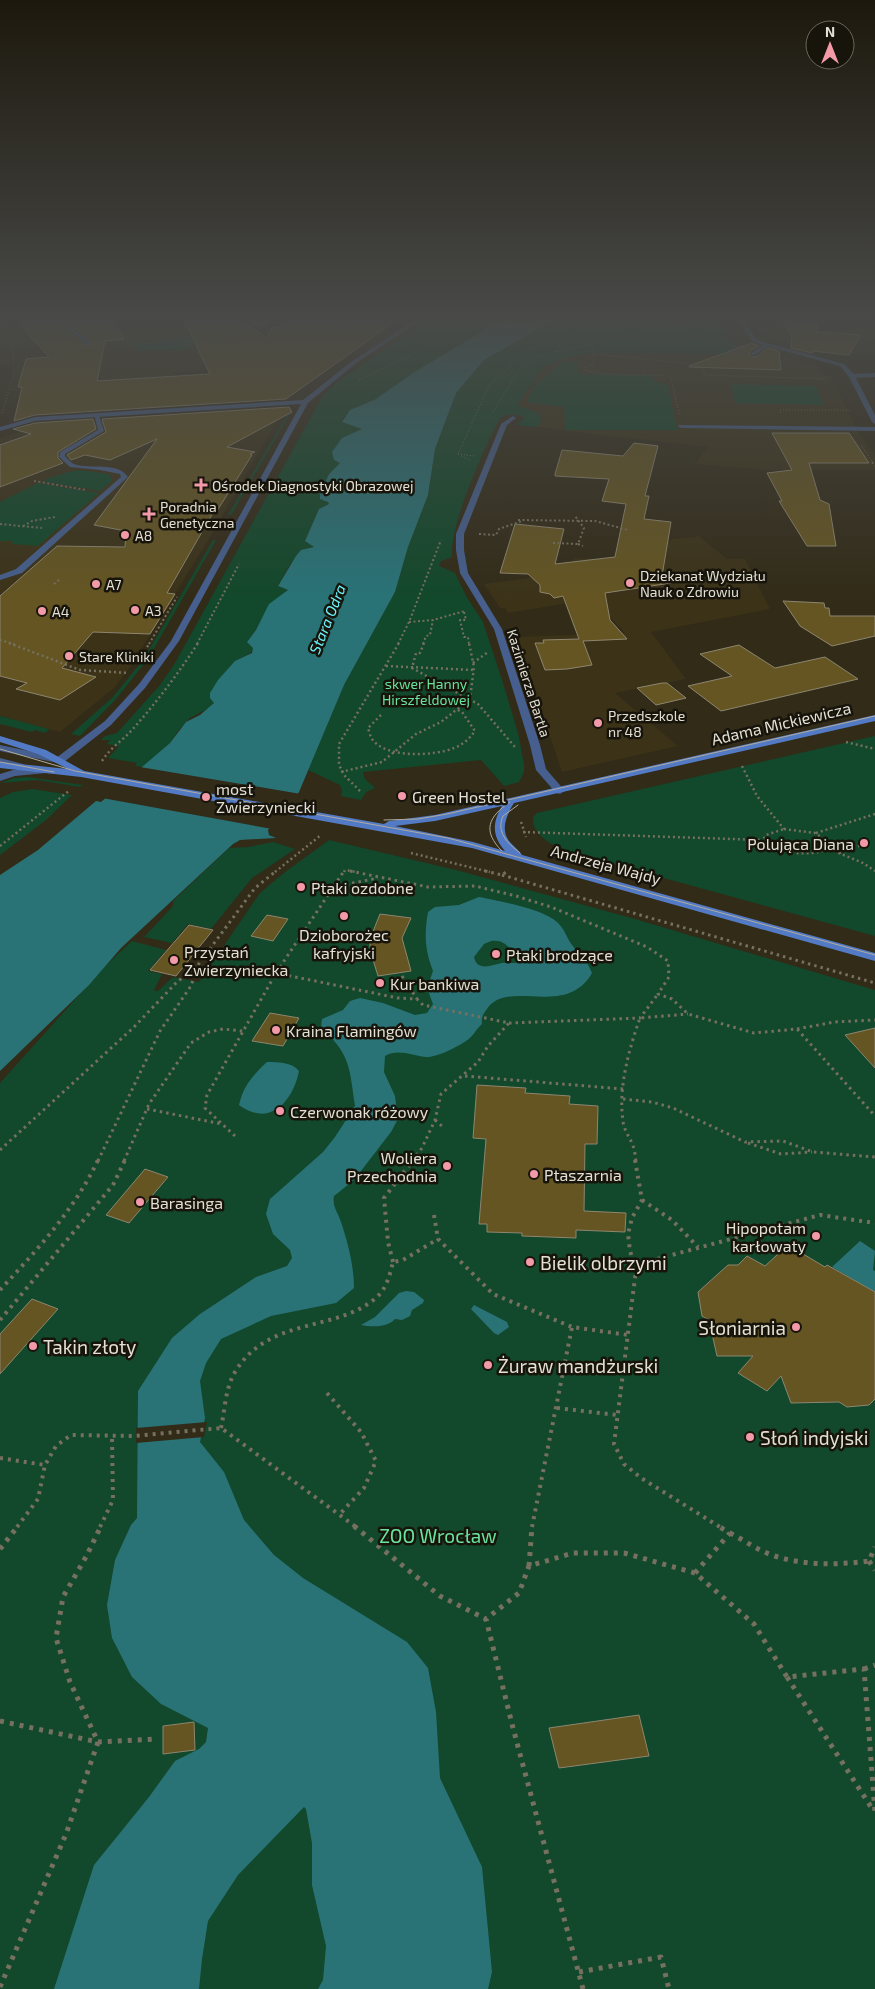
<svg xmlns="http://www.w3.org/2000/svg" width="875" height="1989" viewBox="0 0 875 1989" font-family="'Exo 2',sans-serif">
  <rect width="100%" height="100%" fill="#322b18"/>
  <!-- built -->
  <g fill="#3b3218">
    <polygon points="0,320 272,320 267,329 251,331 222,369 174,372 182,399 15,413 21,391 10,391 17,363 0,365"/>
    <polygon points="766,320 875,320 875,341 854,340 854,353 848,357 831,354 770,339 760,332 758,328 767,325"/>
    <polygon points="592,353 782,355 815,365 825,376 831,376 856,428 875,457 875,470 763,470 695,464 708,447 537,427 541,421 538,413 517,406 544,367 559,360"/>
    <polygon points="168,416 279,417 211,535 131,666 114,688 60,732 0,716 0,438 43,425"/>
    <polygon points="699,536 727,559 745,559 770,609 651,632 686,679 615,693 678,746 562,772 516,637 625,633 594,599 508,613 505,608 500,608 484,584 580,571 573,558 597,559 644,552 673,539"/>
  </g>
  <!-- green -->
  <g fill="#12482b">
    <path d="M427 320H494L484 329 413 373 376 399 350 410 343 419 362 429 334 458 335 461 341 463 329 474 320 494 329 504 319 509 305 541 314 547C291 555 291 566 278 585L279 587 288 590 262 618 256 630 247 642 253 647V651L230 666 214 703 209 708 190 718 178 731 170 743 143 767 135 766 137 763 108 758 119 746 107 744 110 740H101L105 736 117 733 160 685 175 663 322 397 337 382Z"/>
    <path d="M554 320H665L671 324 723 320 722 324 727 338 739 347 742 354 592 353 569 357 544 367 517 405 538 413 541 421 537 427 516 425 524 419V417C517 414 507 413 500 418 484 448 449 526 452 557L441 561 439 566 455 573 466 596 483 622 503 683 518 733 524 764V772L519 782 504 786 481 760 363 772 365 779 375 788 366 792 361 800 341 796 342 792 340 785 308 770 344 685 395 592 408 547 428 495 435 449 456 393 484 360Z"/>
    <polygon points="251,330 250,342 187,346 189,350 133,351 134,343"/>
    <polygon points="563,361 577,361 579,374 652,375 653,381 668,385 677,430 565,430 564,407 527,402 533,387"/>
    <polygon points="731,384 816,386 824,405 735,403"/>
    <polygon points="290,410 292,410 231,515 228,515"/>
    <polygon points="81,470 108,474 111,477 112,481 100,491 45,482 44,480 68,472"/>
    <polygon points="38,483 99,493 38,546 12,544 13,541 0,541 0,502"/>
    <polygon points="213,540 216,540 148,659 116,699 80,736 71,734 112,698 143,660"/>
    <polygon points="0,716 49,729 45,733 35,730 32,732 0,724"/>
    <path d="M875 736V936L587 857C569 851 531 842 533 817L537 813Z"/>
    <polygon points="28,777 83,785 80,787 38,780 0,783 14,778"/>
    <polygon points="32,789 72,795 46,820 0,855 0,798 13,792"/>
    <polygon points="329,840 460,871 635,919 875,990 875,1989 0,1989 0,1083 107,964 132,941 166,950 148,971 162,974 154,990 158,991 173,977 199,982 260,893 285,872"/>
    <polygon points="273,842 295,849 252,878 211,929 188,924 172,943 144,937 173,906 173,901 229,848 248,847"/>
  </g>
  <!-- water -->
  <g fill="#297377" fill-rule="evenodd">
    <polygon points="494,320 554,320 484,360 456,393 435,449 428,495 408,547 395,592 344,685 299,792 268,830 269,835 276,838 240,840 233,844 121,948 89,985 0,1071 0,875 38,850 96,801 101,802 170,743 186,722 200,715 214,703 210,698 210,693 218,680 235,661 252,653 253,648 247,642 256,630 269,604 288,590 278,586 296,556 301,550 314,547 305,541 319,509 329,504 328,502 320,499 320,494 329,474 340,463 334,460 332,452 342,438 362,429 342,422 350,410 376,399 413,373 484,330"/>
    <path d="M479 897C499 901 543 909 557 922 565 929 566 937 572 945 580 955 587 960 592 973 566 1019 507 978 487 1009 483 1014 481 1018 482 1024 476 1029 473 1037 466 1041 457 1047 438 1057 427 1057 412 1056 399 1048 385 1056L384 1072 395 1096 398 1119 391 1132 354 1180 334 1196C332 1207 338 1212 341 1222 348 1243 354 1266 354 1288L336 1303 271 1316 221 1339 206 1363 200 1381 205 1418 200 1442 224 1472 244 1520 274 1555 303 1578 407 1642 428 1668 436 1712 440 1778 482 1867 492 1972 488 1989H318L323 1980 326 1946 312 1885V1843L306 1809 304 1807 238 1875 208 1921 202 1959 199 1989H54L94 1865 149 1797 175 1761 199 1749 206 1742 208 1728 161 1704 132 1677 112 1638 107 1605 115 1560 131 1525 137 1518 138 1391 172 1338 200 1314 256 1277 287 1266 292 1258 290 1250 273 1234 266 1214 270 1199 323 1152 335 1137 355 1106C349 1066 351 1056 321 1027L322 1019 343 1010 350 1001 360 998 383 1003 415 1015 427 1013 433 1004 427 988 433 971C425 950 424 935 428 912L435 907 459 905ZM491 941C505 939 508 948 518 956V962C513 964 507 962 502 963 492 965 477 972 474 957L484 944Z"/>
    <path d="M267 1062C278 1062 292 1062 299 1071 293 1101 270 1128 239 1105 243 1086 253 1075 267 1062Z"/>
    <polygon points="860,1241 875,1251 873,1270 875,1271 875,1292 832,1267"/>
    <path d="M406 1291 414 1292 424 1300 423 1303 412 1310 410 1316 402 1320 395 1319C387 1328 371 1327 361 1325L375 1317 399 1293Z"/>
    <polygon points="474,1305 507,1322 509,1327 498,1335 494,1333 471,1309"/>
  </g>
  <!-- pier -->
  <g fill="#322b18">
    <polygon points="140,767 301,794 272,829 102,798"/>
    <polygon points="207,1422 204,1437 136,1443 136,1428"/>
  </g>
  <!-- building -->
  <g fill="#645522" stroke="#8d8670" fill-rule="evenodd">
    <path d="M16 320H113L124 339 105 341 97 381 210 374 184 320H242L267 338 272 327H280L284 320H397L286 399 35 415 14 421 22 387H18L26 359 49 357ZM67 326H73L92 342V346H86L67 330Z"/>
    <polygon points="782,321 818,323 816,332 861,335 849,355 813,351 812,353 791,348 792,336"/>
    <polygon points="752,343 759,346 750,351 749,355 751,357 756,357 768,348 779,351 781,370 689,367 689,366"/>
    <polygon points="289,407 292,412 227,447 255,452 250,454 252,455 217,511 214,511 167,593 175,594 150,634 93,632 62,668 96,677 60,700 16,689 27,683 0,676 0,596 57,546 125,547 126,531 94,525 157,439 110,460 85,455 71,460 67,455 106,432 102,419"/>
    <polygon points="93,419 96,429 58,452 58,458 63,463 0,487 0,445 31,434 13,429 35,423"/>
    <polygon points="772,433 849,433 869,463 809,463 820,500 829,504 836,546 807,546 779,501 782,501 767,473 792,470"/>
    <polygon points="634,443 658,446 645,496 649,496 644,519 671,522 662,576 671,583 605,593 610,620 627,639 583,641 592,665 567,669 545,670 535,643 544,643 543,640 579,639 563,596 554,598 550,594 540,592 540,585 528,574 500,573 515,524 564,529 555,564 615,557 626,504 602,501 609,479 555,476 555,474 562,450 623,456"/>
    <polygon points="783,601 824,603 825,608 829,608 830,616 875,616 875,636 832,646 800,626"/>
    <polygon points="739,645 775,668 825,657 858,679 721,711 688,686 732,676 700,654"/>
    <polygon points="662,683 667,683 686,698 656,705 637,688"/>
    <polygon points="380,914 411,918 402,938 411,971 378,976 370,950 370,939"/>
    <polygon points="267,915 288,919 273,941 251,936"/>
    <polygon points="189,925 213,930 176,976 150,970"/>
    <polygon points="270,1013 299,1018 283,1046 252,1041"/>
    <polygon points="875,1028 875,1068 845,1035"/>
    <polygon points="477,1085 526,1088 525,1093 570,1096 569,1104 598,1106 597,1144 585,1144 584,1211 626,1213 625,1232 576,1230 576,1238 522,1236 522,1233 487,1232 487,1224 479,1224 486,1139 473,1138"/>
    <polygon points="145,1169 168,1177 129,1223 106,1215"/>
    <polygon points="788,1245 825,1267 827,1265 875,1292 875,1399 869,1405 847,1407 839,1402 791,1403 781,1376 767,1391 738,1373 753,1356 717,1356 709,1320 702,1316 698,1292 728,1265 738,1265 747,1256 765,1266"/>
    <polygon points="32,1299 58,1309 0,1374 0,1334"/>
    <polygon points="639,1715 649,1756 559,1768 549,1728"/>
    <polygon points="194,1722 195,1750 163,1754 163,1726"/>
  </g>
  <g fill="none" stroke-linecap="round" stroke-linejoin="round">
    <!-- path-far5 -->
    <g stroke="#767060" stroke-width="1" stroke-dasharray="1 2" stroke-linecap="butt">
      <polyline points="7,320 14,361"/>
      <polyline points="328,320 339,322"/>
      <polyline points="607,320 608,337 613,339"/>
      <polyline points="654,320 683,331 741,348"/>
      <polyline points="0,321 12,320"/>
      <polyline points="287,323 317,324"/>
      <polyline points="0,325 8,324"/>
      <polyline points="335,325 338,330"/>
      <polyline points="153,328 164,337"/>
      <polyline points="651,331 652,320"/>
      <polygon points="224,336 237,336 240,339 224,342 205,342 203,340"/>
      <polyline points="568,336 592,347 594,354"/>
      <polyline points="185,341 144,344 148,349 189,345"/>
      <polyline points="193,350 188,344 183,342 203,341"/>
      <polyline points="556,352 563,339 591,320"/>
      <polyline points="359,380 409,356 462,320"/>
      <polyline points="493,412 517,373 538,356 669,327 727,321"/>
      <polyline points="2,413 13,376 14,363"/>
      <polyline points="781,413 780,410 850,410"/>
      <path d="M679 414 671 378 667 375C652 375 592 377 583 368L592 365 594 354 702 365 705 375 828 379"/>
      <polyline points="861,445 873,463"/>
      <polyline points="458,454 490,384 530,349 563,339"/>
      <polyline points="458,454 474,456"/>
      <polyline points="461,456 472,461"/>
    </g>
    <!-- path-far4 -->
    <g stroke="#767060" stroke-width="2" stroke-dasharray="2 2.5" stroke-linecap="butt">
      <polyline points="872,462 875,466"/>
      <polyline points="34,481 86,490"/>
      <polyline points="518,520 595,521 628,530"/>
      <polyline points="0,524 42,528"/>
      <polyline points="23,526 32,521 55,517"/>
      <polyline points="479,534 496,535 499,529 522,521"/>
      <polyline points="553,543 578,544 584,528 575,516"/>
      <polyline points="578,544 583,546"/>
      <polyline points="54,584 60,579"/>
      <polyline points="464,612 466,620 460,620 464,637 468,637 469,644"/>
      <polyline points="409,622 433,620 465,611"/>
      <polyline points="0,640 14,644"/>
      <polyline points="149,644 177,597"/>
      <polyline points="197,644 239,564"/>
      <polyline points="398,644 409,622 441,540"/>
      <polyline points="423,644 426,636 430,635 433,620"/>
    </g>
    <!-- path-far3 -->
    <g stroke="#767060" stroke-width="2.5" stroke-dasharray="2 3" stroke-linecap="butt">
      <polyline points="9,643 80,670 129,673"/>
      <polyline points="424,643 420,653 416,653 412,668 478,704 515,747"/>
      <polyline points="147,647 150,643"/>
      <polyline points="473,663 488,652"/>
      <polyline points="386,666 474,670"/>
      <path d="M381 715 368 728C369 731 370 736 372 739 386 759 435 756 454 748 464 744 469 739 475 731L462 712 456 709"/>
      <polyline points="846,742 875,749"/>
      <path d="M102 761C110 748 122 741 132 730 156 703 178 674 198 643"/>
      <polyline points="742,766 757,796 784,829"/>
      <polyline points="341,772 382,762 416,734 441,722 470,699 474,667 469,643"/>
      <polyline points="360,791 345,776 339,765 339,744 399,643"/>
      <polyline points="521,822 526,837"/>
      <path d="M784 829 815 833 828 842 829 849C807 857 782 854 763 840L766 835Z"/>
      <polyline points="523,832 763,840"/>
      <polyline points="816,833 875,814"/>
      <polyline points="0,846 70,790"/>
      <polyline points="829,849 863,863 875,871"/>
      <polyline points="411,853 490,872"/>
      <polyline points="839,853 862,845"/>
      <polyline points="275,872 321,835"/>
      <polyline points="344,872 345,870 356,872"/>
    </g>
    <!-- path-far2 -->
    <g stroke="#767060" stroke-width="3" stroke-dasharray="2.5 4" stroke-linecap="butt">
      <polyline points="350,871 428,887 475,886 516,896 551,907 647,947 668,961 669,977 658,994 672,999 688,1014 754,1033 797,1029 875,1116"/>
      <polyline points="485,871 502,875 506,872"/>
      <polyline points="502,875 875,983"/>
      <polyline points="333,887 378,878"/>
      <polyline points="276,973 398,998 417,999 423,1005 509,1023 488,1046 478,1062 441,1094 435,1120 422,1148 412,1161"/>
      <polyline points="402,976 417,999"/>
      <polyline points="509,1023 640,1018 658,994"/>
      <polyline points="797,1029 834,1022 875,1020"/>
      <polyline points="465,1076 623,1089"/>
      <polyline points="623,1099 652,1102 673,1108 745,1142 783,1141 813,1152 875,1157"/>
      <polyline points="147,1109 222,1124"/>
      <polyline points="435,1120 443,1127"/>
      <polyline points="235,1136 205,1108 207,1095 276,973 344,871"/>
      <polyline points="748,1143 781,1154 812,1152"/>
      <polyline points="0,1150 134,1027 176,983 198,965"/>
      <polyline points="98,1161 160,1031 191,986 198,965 255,888 276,871"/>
      <polyline points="124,1161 149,1104 191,1043 209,1032 223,1029 243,1031"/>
      <path d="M636 1161C635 1156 635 1150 633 1146 630 1137 624 1131 623 1121 618 1088 629 1049 640 1018L688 1014"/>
    </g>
    <!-- path-far1 -->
    <g stroke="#767060" stroke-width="4" stroke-dasharray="3 5" stroke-linecap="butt">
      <polyline points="635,1160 642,1200 632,1218 628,1234 630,1251 636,1270 614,1444 624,1464 641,1478 720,1527"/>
      <polyline points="642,1200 672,1220 698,1247"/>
      <polyline points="434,1215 438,1239 493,1294 572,1327 628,1335"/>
      <polyline points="393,1262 388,1242 384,1198 413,1160"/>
      <polyline points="636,1270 657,1259 820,1215 875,1223"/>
      <path d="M0 1290C37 1250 75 1209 98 1160"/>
      <polyline points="0,1320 113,1185 125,1160"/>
      <polyline points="327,1393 361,1432 376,1461 364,1488 340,1514"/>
      <polyline points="557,1408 617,1415"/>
      <path d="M221 1428C225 1410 225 1389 235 1372 269 1315 339 1333 378 1296 387 1287 390 1274 393 1262L403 1260 438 1239"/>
      <polyline points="0,1458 45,1465"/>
      <polyline points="17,1527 38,1499 45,1465 56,1446 71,1435 133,1436 221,1428 356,1527"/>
      <polyline points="100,1527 113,1500 112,1437"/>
      <polyline points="532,1527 572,1327"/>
    </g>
    <!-- path -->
    <g stroke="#767060" stroke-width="5" stroke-dasharray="4 6" stroke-linecap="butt">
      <polyline points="354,1526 440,1596 486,1619"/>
      <path d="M730 1533C744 1540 757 1550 772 1555 803 1566 837 1565 869 1561L875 1547"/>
      <polyline points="0,1549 18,1526"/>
      <polyline points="869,1561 875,1570"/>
      <polyline points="529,1566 532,1526"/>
      <polyline points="695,1573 730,1533 718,1526"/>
      <polyline points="864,1669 875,1665"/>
      <polyline points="787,1677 873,1810"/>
      <polyline points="0,1721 98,1742 156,1739"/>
      <polyline points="579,1972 661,1957 669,1989"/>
      <polyline points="0,1987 66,1834 98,1742 70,1682 56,1638 63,1597 87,1555 101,1526"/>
      <polyline points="583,1989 513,1728 486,1619 519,1593 529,1566 573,1553 624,1553 695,1573 754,1624 787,1677 864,1669 875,1812"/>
    </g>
    <!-- service -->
    <g fill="#465f8e" fill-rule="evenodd">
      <polygon points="248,320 253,320 259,324 265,320 270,320 268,324 258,328"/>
      <polygon points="68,327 72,327 91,343 91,345 87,345 68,329"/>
      <polygon points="765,344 770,345 755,355 751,355 751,353"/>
      <path d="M94 414 99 415 104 431 65 454V456C68 459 71 463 74 464 91 470 117 461 128 477L22 573 0 580V575L16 569 121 477 120 474 100 470 70 467 59 457 60 452 98 430Z"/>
      <polygon points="679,425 875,427 875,431 681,428 678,426"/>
      <polygon points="0,745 58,757 63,760 58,763 0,751"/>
      <polygon points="0,758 23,764 25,766 20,769 0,764"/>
    </g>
    <!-- minor -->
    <g fill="#465f8e" fill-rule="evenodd">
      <polygon points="414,320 421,320 355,364 308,403 179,641 145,688 111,725 64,762 56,762 56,758 105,721 139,684 171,641 301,404 35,421 0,431 0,427 35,417 303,400 351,362"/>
      <polygon points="739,320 745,320 755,338 763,342 844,364 854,374 875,373 875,377 856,378 875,415 875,424 872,422 849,377 840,366 759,344 751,340"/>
      <polygon points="513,416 516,418 507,425 464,534 464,550 468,573 502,629 540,745 546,769 565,791 560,794 556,793 536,770 530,745 494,629 460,573 456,550 456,534 501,424"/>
      <polygon points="42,768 46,769 46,773 15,776 0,781 0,774 13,770"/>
    </g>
    <!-- secondary -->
    <path fill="#537bc5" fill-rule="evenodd" d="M875 715V721L514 803C507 814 500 829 509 841 513 846 519 850 522 855L875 953V961L472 848 81 777 0 768V762L68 769 38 754 0 742V736L46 750 84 771 384 824 389 821 435 815ZM502 806C492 823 492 836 505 851L473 842 395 826 435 821Z"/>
    <!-- tram -->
    <g stroke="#afaa9c" stroke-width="1">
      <polyline points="0,749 75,771 448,838 875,955"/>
      <polyline points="0,762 54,772"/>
      <path d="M518 805 503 816C496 832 507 843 520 853"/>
      <polyline points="384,820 418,819 447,814 875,716"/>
      <path d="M502 851C482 831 488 817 510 802"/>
    </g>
  </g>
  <!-- sky -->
  <linearGradient id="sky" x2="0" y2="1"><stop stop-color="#1c180d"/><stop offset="0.53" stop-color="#494a48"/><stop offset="1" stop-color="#494a48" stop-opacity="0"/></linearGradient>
  <rect width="875" height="599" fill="url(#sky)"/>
  <!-- markers -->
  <g fill="#f39aa9" stroke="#17140c" stroke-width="2">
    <path d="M198.5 477.5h5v5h5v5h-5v5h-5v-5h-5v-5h5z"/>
    <path d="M146.5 506.5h5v5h5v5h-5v5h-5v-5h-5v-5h5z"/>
    <circle cx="125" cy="535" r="5"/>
    <circle cx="630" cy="583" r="5"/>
    <circle cx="96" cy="584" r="5"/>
    <circle cx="135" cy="610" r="5"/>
    <circle cx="42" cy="611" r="5"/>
    <circle cx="69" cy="656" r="5"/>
    <circle cx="598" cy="723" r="5"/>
    <circle cx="402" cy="796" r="5"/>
    <circle cx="206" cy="797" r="5"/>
    <circle cx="864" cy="843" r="5"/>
    <circle cx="301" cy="887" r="5"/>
    <circle cx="344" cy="916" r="5"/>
    <circle cx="496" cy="954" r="5"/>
    <circle cx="174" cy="960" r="5"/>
    <circle cx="380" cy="983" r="5"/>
    <circle cx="276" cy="1030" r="5"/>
    <circle cx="280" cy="1111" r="5"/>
    <circle cx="447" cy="1166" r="5"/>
    <circle cx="534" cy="1174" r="5"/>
    <circle cx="140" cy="1202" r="5"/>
    <circle cx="816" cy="1236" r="5"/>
    <circle cx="530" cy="1262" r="5"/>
    <circle cx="796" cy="1327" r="5"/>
    <circle cx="33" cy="1346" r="5"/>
    <circle cx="488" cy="1365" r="5"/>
    <circle cx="750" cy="1437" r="5"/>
  </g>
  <g text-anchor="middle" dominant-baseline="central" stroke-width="5" stroke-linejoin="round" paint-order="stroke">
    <!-- far-poi labels -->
    <g font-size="14" fill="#e4e0d4" stroke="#17140c" text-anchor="start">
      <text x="212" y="485">Ośrodek Diagnostyki Obrazowej</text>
      <text x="160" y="506">Poradnia<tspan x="160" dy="16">Genetyczna</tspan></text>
      <text x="135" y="535">A8</text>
      <text x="640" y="575">Dziekanat Wydziału<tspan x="640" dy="16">Nauk o Zdrowiu</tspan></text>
      <text x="106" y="584">A7</text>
      <text x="145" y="610">A3</text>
      <text x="52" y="611">A4</text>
      <text x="79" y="656">Stare Kliniki</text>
      <text x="608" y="715">Przedszkole<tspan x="608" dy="16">nr 48</tspan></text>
    </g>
    <!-- far-park labels -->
    <g font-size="14" fill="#68e49d" stroke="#17140c">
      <text x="426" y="683">skwer Hanny<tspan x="426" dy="16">Hirszfeldowej</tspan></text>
    </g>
    <!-- far-street labels -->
    <g font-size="14" fill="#e4e0d4" stroke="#17140c">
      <text transform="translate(529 683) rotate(72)">Kazimierza Bartla</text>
    </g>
    <!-- far-water labels -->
    <g font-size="15" font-style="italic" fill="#6bf6fd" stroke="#17140c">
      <text transform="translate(327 619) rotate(-68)">Stara Odra</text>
    </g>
    <!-- street labels -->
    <g font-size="16" fill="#e4e0d4" stroke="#17140c">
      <text transform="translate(781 723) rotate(-13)">Adama Mickiewicza</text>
      <text transform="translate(606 864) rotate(15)">Andrzeja Wajdy</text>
    </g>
    <!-- poi labels -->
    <g font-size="16" fill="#e4e0d4" stroke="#17140c" text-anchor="start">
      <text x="216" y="788">most<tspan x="216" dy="18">Zwierzyniecki</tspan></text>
      <text x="412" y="796">Green Hostel</text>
      <text x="854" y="843" text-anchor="end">Polująca Diana</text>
      <text x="311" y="887">Ptaki ozdobne</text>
      <text x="344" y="934" text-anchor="middle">Dzioborożec<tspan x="344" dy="18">kafryjski</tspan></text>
      <text x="184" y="951">Przystań<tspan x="184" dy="18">Zwierzyniecka</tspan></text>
      <text x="506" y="954">Ptaki brodzące</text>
      <text x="390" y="983">Kur bankiwa</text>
      <text x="286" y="1030">Kraina Flamingów</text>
      <text x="290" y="1111">Czerwonak różowy</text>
      <text x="437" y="1157" text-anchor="end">Woliera<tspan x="437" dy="18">Przechodnia</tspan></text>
      <text x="544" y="1174">Ptaszarnia</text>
      <text x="150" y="1202">Barasinga</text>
      <text x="806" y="1227" text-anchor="end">Hipopotam<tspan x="806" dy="18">karłowaty</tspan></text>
    </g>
    <!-- near-poi labels -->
    <g font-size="19" fill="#e4e0d4" stroke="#17140c" text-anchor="start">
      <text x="540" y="1262">Bielik olbrzymi</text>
      <text x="786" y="1327" text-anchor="end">Słoniarnia</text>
      <text x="43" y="1346">Takin złoty</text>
      <text x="498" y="1365">Żuraw mandżurski</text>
      <text x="760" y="1437">Słoń indyjski</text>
    </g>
    <!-- near-park labels -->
    <g font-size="19" fill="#68e49d" stroke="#17140c">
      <text x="438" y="1535">ZOO Wrocław</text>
    </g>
  </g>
  <!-- north arrow -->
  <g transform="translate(830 45)"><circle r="24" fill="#17140c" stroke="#69665c"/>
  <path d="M0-4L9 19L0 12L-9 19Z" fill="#f39aa9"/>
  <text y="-8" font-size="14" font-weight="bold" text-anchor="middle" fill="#e4e0d4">N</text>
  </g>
</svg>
